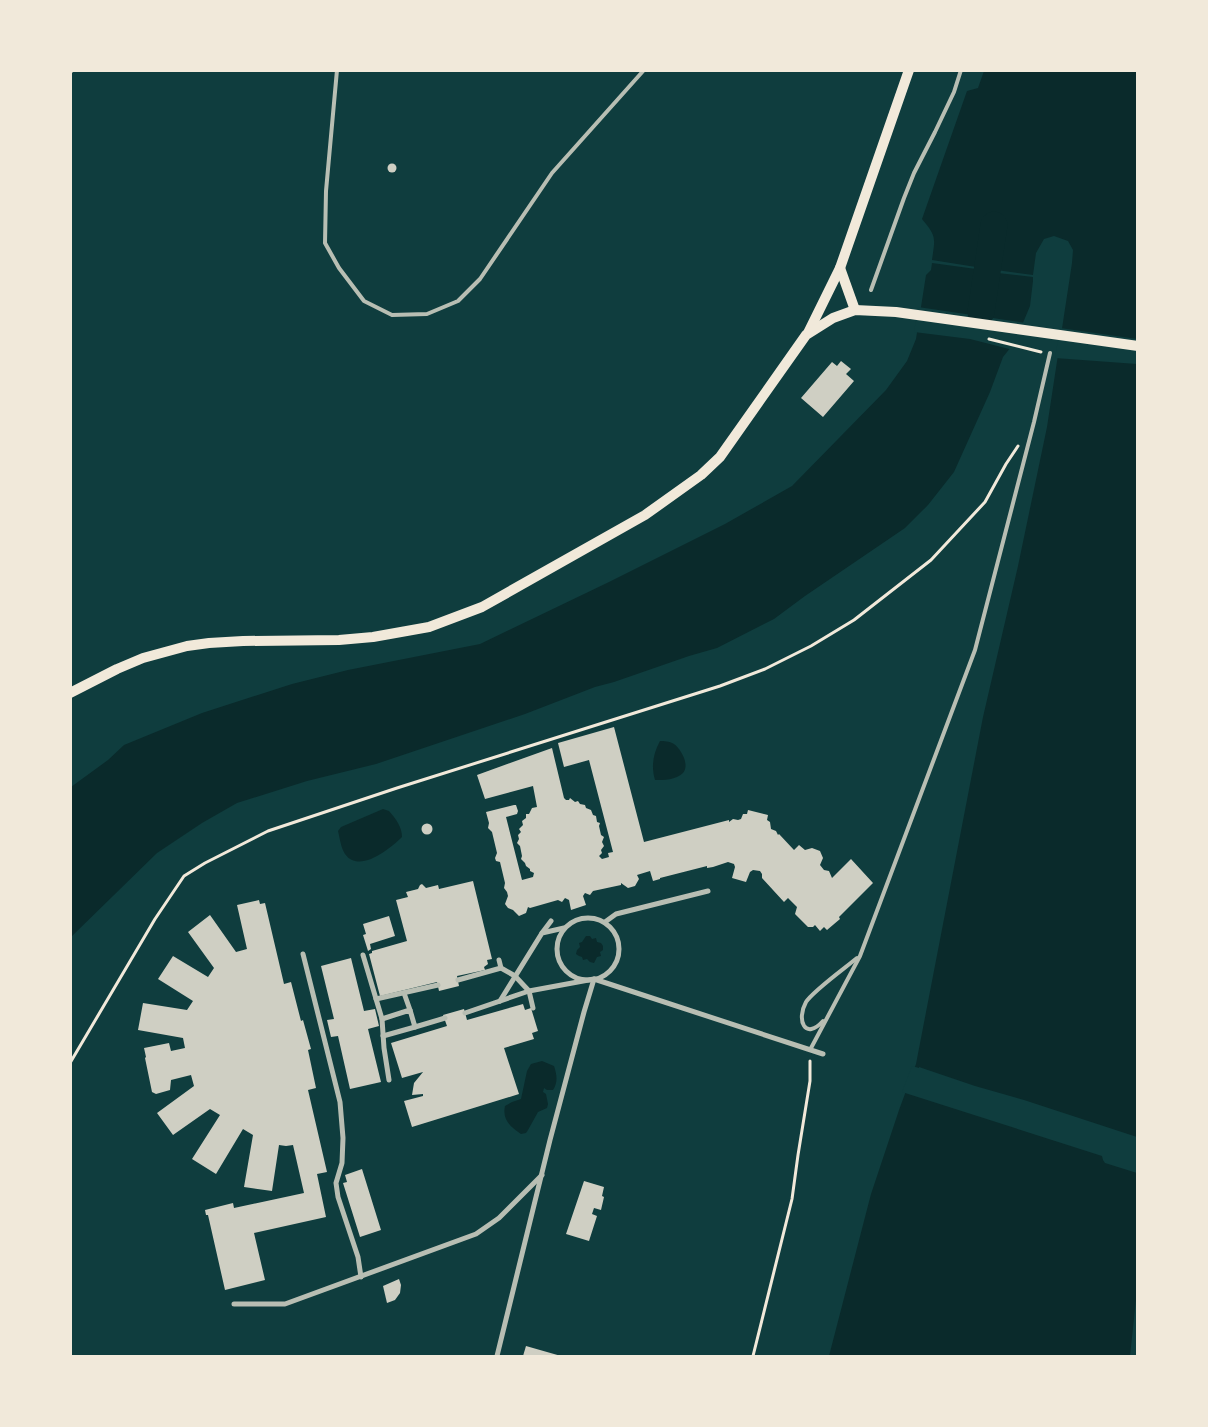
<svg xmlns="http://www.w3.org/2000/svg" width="1208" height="1427" viewBox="0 0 1208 1427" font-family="Rubik,sans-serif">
  <rect width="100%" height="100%" fill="#0f3d3e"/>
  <!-- water -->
  <g fill="#0a2a2b">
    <path d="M984 71H1137L1138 1183 1136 1190 1138 1195V1281L1130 1356H829L871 1194 899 1110 916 1064 983 717 1018 566 1047 427 1072 263 1073 250 1068 241 1054 236 1044 239 1036 253 1033 275 989 269 990 262 988 259 990 248 988 245H985L982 247 980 258 977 260 976 267 932 260C935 238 937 237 922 219L967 91 978 88Z"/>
    <polygon points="932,263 976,269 976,273 978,278 984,278 988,275 989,272 1033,277 1033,281 1030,306 1015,342 1003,357 990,392 954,472 928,505 905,528 805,596 774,619 717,648 689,656 614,682 595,687 525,714 376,764 307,781 237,803 202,823 157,853 71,937 71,787 108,760 124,745 202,713 292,684 348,670 480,644 609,582 725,524 792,486 886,390 907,361 916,339 926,275 931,270"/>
    <path d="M660 741C664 741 669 741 674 744 681 749 690 765 683 773 676 780 664 780 655 780 651 766 653 754 660 741Z"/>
    <path d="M383 809 389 811C396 819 402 827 402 837 390 849 359 874 345 854 341 848 340 839 338 831L341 827Z"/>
    <polygon points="586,936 590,936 592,939 596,938 597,942 601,943 603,946 603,950 600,952 601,956 597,957 594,963 590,962 587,959 583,960 582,957 579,956 576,954 577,950 580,947 579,943 582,942"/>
    <path d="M542 1061 554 1066C557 1075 558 1082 553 1090H547L544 1088 543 1092 546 1094 548 1104 547 1108 538 1112 528 1130 526 1133 521 1134C510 1127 502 1119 505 1106L512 1102 521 1099 527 1071 531 1064Z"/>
  </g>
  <!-- pier -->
  <g fill="#0f3d3e">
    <polygon points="918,307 1026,323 1018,343 1013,350 970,339 914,332"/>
    <polygon points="1060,328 1137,339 1137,364 1055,358"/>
    <polygon points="912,1066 919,1068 919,1067 975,1086 1024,1100 1137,1137 1137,1173 1105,1163 1103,1160 1102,1156 902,1092"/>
  </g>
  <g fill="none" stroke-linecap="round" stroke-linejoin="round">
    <!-- river -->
    <polyline stroke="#0a2a2b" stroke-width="27" points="981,312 994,225"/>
  </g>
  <!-- building -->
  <g fill="#cfcfc3">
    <circle cx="392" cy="168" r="4.5"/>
    <polygon points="841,361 851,369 846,374 854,381 823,417 801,398 832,362 837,366"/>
    <polygon points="614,727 644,842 729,820 729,822 733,819 738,820 741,819 743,814 747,814 748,810 768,815 767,820 770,822 771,829 776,831 778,835 779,834 794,850 799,845 805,850 812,848 820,851 823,858 820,865 824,870 829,871 832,878 851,859 873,883 839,917 840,919 827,930 824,927 820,931 815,925 813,927 808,927 795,914 797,907 788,898 784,902 762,878 762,874 760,871 753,870 750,872 746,882 732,878 735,867 734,864 728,862 713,867 707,868 707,866 660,878 660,879 653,881 650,871 637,875 639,879 635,886 628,888 621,883 621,885 593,891 590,895 585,893 583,896 586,905 571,910 569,900 565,898 562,902 558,900 530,908 528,907 526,913 519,916 513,910 508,908 505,904 508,896 507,892 504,888 505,883 500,862 496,861 495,858 497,853 492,832 488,828 489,823 486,812 514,805 516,805 518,811 517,814 506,817 522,880 533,877 534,873 530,871 530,869 526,866 525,863 521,859 522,856 520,846 517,843 519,839 518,835 521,832 519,829 523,825 522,821 526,818 526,814 529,814 532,808 537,807 533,786 485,799 477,775 552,748 564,798 566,800 569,800 570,798 575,802 578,801 580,804 585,805 586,808 591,810 593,815 596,816 597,822 600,823 599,826 601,835 604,837 602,842 604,846 601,850 602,853 599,856 602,859 609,857 608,853 613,852 589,760 564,767 558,743"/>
    <circle cx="427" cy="829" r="5.5"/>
    <polygon points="473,881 492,959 487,960 488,964 484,967 485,970 457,976 459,986 439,991 437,982 380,996 369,954 372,953 372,951 407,941 396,900 408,897 406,892 418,889 420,885 422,884 426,888 438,885 439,889"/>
    <polygon points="259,900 260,904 265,903 284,984 291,982 301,1021 303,1020 311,1049 308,1050 316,1088 308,1090 327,1172 317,1174 326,1217 254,1233 265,1280 225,1290 208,1215 206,1215 205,1210 233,1203 234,1208 304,1193 293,1145 286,1146 279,1145 272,1191 244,1187 253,1135 243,1129 216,1174 192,1159 220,1115 210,1109 173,1135 157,1113 194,1086 191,1075 171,1080 170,1090 156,1094 152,1092 145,1058 146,1057 144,1048 169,1043 171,1051 185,1048 183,1038 138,1030 143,1003 187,1010 193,1001 158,979 173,956 208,977 214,968 188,932 210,915 236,952 247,949 237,905"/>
    <polygon points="389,916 395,936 370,944 371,949 368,951 363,935 366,934 363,924"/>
    <polygon points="351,958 364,1011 375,1009 379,1026 368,1029 381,1082 350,1089 338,1036 331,1037 327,1020 334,1019 321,966"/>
    <polygon points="523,1004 525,1010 531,1008 538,1031 532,1033 534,1039 504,1048 519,1094 412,1127 404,1101 423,1096 423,1094 412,1095 414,1083 423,1072 402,1078 391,1043 447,1026 443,1015 464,1009 467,1020"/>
    <polygon points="362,1169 381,1230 360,1237 343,1183 347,1182 345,1175"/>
    <polygon points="584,1181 604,1187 602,1196 604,1197 601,1210 594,1208 592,1214 597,1216 589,1241 566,1234"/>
    <polygon points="399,1279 401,1285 400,1293 395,1300 387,1303 383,1286"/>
    <polygon points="526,1346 561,1356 523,1356"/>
  </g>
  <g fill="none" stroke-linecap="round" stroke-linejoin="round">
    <!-- path -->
    <g stroke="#f1e9da" stroke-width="3">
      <polyline points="989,339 1041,352"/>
      <polyline points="70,1063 155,919 184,876 205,863 268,831 397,788 720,686 765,669 811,646 854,620 931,560 985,502 1006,464 1018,446"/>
      <polyline points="753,1356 792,1199 798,1155 810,1081 810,1061"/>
    </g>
    <!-- service -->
    <g stroke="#b8beb3" stroke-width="4">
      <polyline points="337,70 326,191 325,243 339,268 364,301 392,315 427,314 458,301 480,279 552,173 644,70"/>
      <polyline points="871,290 904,198 914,173 935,132 954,92 961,70"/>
      <path d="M823 1021C805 1041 796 1020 806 1002 813 991 845 968 857 958"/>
      <polyline points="810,1050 860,956 975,650 1034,422 1050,353"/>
    </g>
    <!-- pedestrian -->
    <g stroke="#b8beb3" stroke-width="5">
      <circle cx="588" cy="949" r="31"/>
      <polyline points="605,922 616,914 708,891"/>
      <polyline points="542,933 551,921"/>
      <polyline points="303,954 340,1102 343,1138 342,1163 336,1183 338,1197 358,1257 361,1277"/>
      <polyline points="363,955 382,1019 384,1048 389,1080"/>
      <polyline points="499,960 501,968 515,976 529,991 533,1008"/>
      <polyline points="458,980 501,968"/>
      <polyline points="404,993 410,1010"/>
      <polyline points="376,999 438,985"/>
      <polyline points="500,1001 542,933 564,928"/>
      <polyline points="465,1013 529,991 594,979 823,1054"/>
      <polyline points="382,1019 410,1010 415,1027 445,1018"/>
      <polyline points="383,1036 415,1027"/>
      <polyline points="234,1304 285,1304 476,1234 499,1218 542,1175"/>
      <polyline points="497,1356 550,1140 584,1012 594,979"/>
    </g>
    <!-- minor -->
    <polyline stroke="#b8beb3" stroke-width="6" points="70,71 71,70"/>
    <!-- secondary -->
    <g stroke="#f1e9da" stroke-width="10">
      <polyline points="840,268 855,310"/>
      <polyline points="808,333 840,268 909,70"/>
      <polyline points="70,693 117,669 143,658 187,646 209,643 243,641 339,640 373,637 429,627 482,607 645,515 701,475 720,457 806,335 833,318 855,310 896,312 1138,346"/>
    </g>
  </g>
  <!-- border -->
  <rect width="1208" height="1427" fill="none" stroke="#f1e9da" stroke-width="144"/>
</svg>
